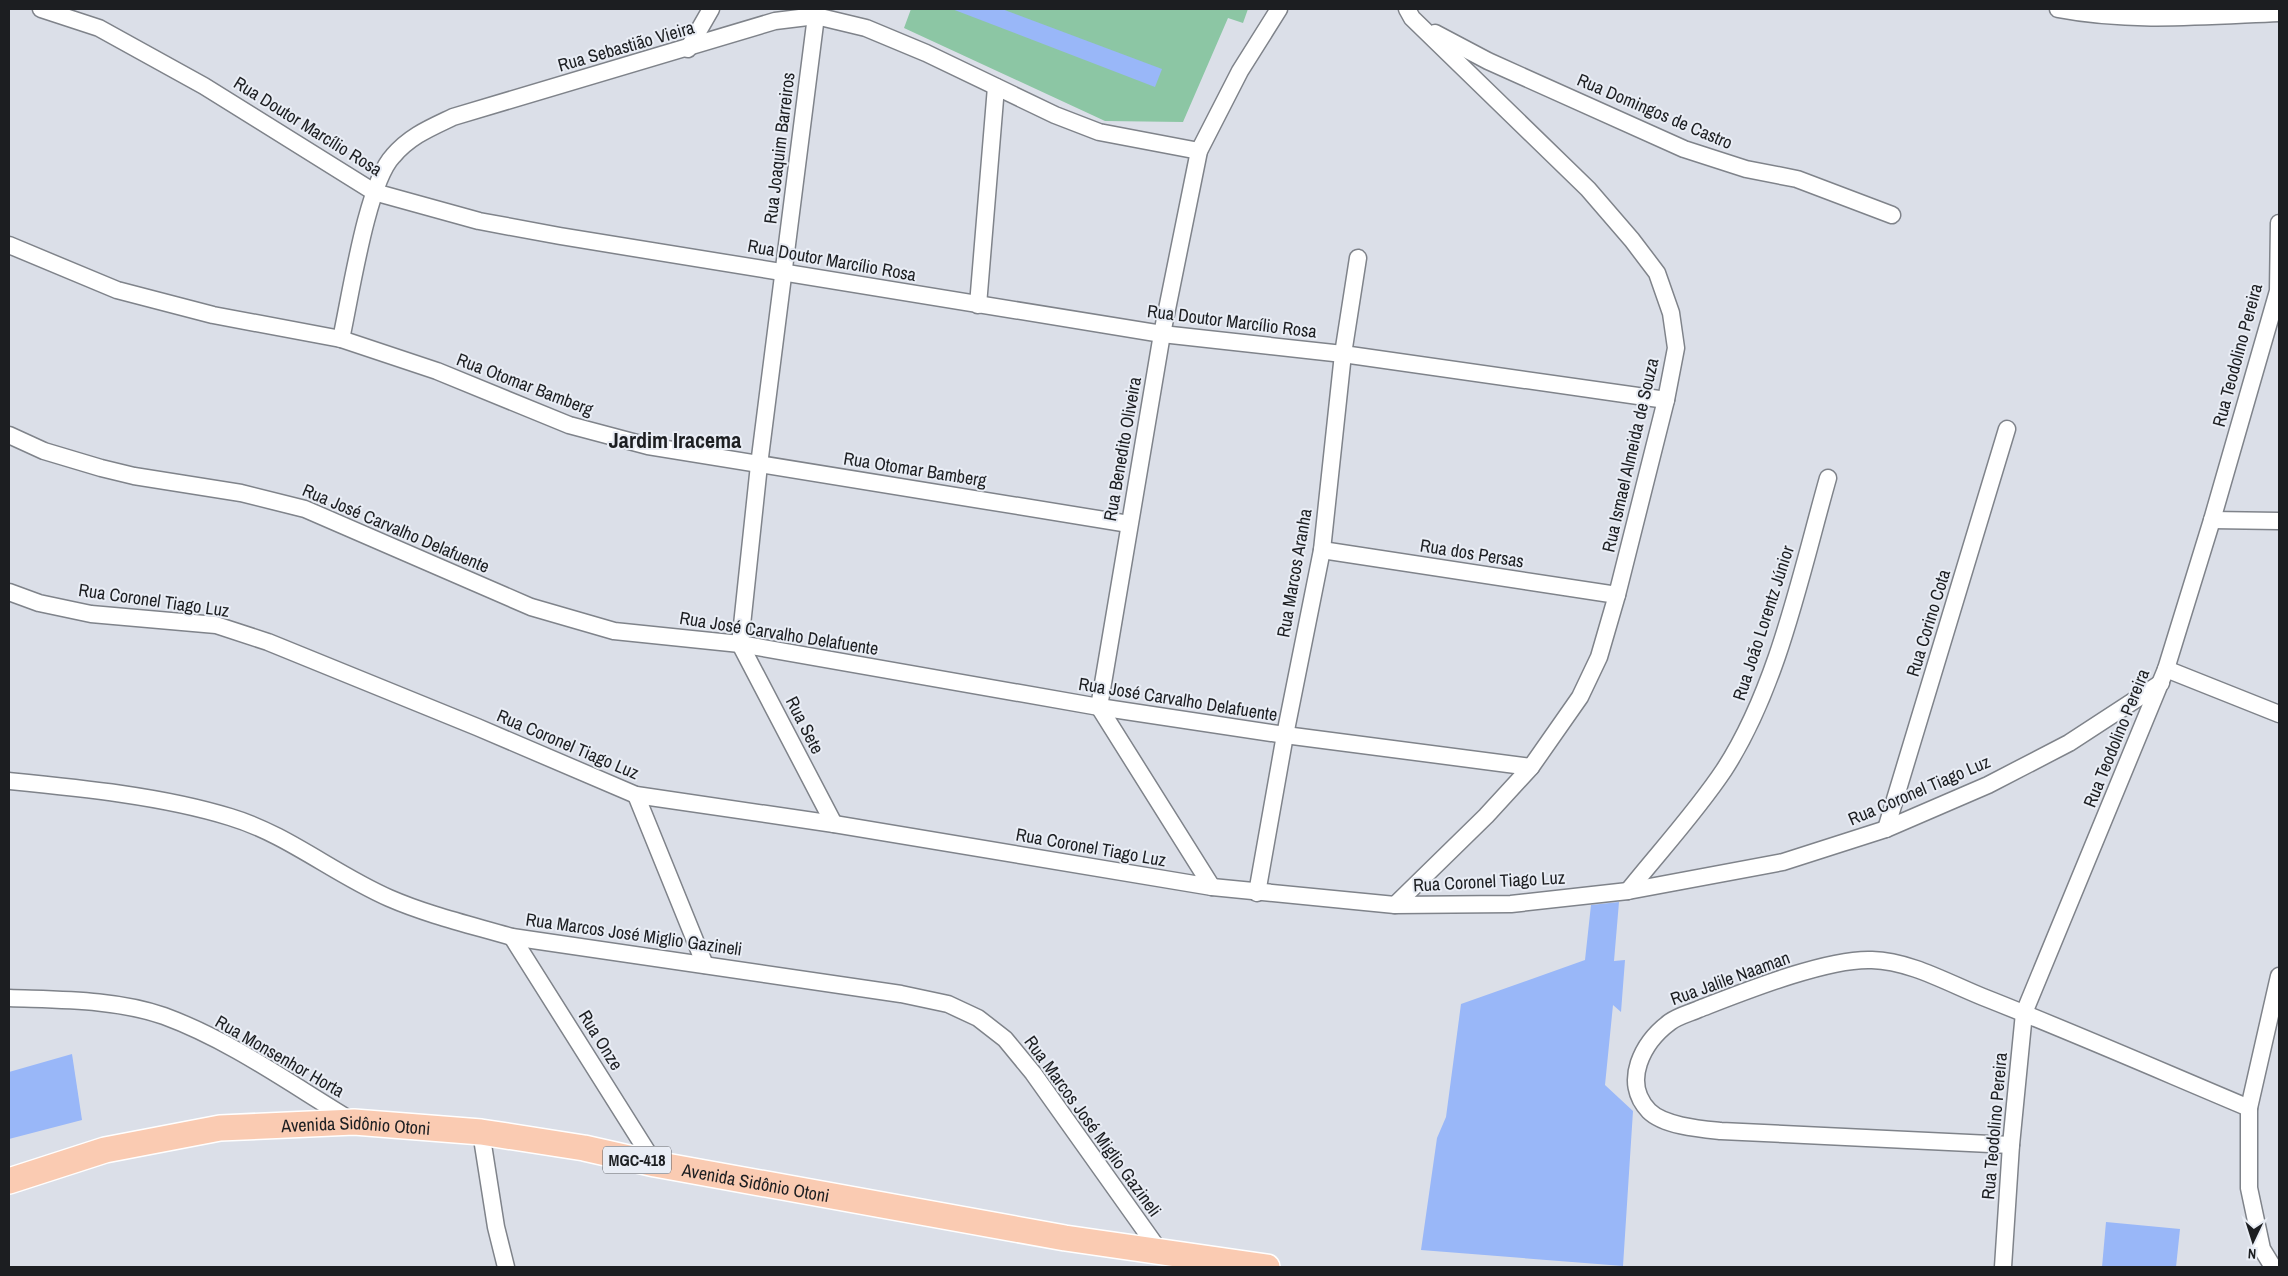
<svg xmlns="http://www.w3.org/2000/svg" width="2288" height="1276" viewBox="0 0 2288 1276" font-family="'Archivo Narrow',sans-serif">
  <rect width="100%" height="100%" fill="#dbdfe8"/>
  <!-- green -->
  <polygon fill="#8cc6a4" points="911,9 1248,9 1243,23 1228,18 1183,122 1105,121 904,28"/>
  <!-- building -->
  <g fill="#99b7f8">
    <polygon points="952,9 1002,9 1162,69 1155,87"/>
    <polygon points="1619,902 1614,961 1625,960 1621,1012 1613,1005 1605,1085 1633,1111 1623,1266 1421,1250 1437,1138 1446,1117 1461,1004 1585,960 1591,905"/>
    <polygon points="72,1054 82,1120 9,1139 9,1072"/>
    <polygon points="2106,1222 2180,1229 2176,1267 2102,1267"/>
  </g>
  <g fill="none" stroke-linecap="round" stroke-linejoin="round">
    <defs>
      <g id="street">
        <polyline points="41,9 99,28 204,86 374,192 479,221 560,236 1162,334 1343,354 1666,400"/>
        <path d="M2058 9C2130 23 2206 16 2279 13"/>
        <polyline points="816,16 759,465 740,644 834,824"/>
        <polyline points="1435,33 1488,61 1684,149 1746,169 1797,179 1892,215"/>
        <polyline points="688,49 711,9"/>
        <polyline points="9,245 117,290 213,315 341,339 437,371 569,425 648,446 1129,524"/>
        <polyline points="978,305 996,87"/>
        <path d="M341 339C350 299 367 183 393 156 410 136 430 128 453 117L775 21 816 16 866 28 926 53 1055 115 1099 132 1199 151"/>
        <polyline points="9,435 44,451 101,468 134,476 241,493 305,509 531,607 614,631 740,644 1099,707 1285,735 1531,767"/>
        <polyline points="2212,520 2279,521"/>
        <polyline points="1322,550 1617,595"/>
        <polyline points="9,592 39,603 91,614 216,625 268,642 477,727 636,795 834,824 1212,887 1395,905 1511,904 1628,891 1783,862 1886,829 1988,785 2069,743 2161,683"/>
        <polyline points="2166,669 2279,714"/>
        <path d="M9 781C80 788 162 796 230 817 287 834 334 874 389 898 428 915 471 925 512 937L901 994 948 1004 978 1018 1005 1039 1033 1073 1161 1253"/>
        <polyline points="636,795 705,965"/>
        <polyline points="1886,829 2007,429"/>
        <polyline points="1212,887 1099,707 1162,334 1199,151 1240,71 1279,9"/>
        <path d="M1628 891C1660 851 1696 812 1724 770 1778 687 1801 573 1828 478"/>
        <polyline points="1257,893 1285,735 1322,550 1343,354 1358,258"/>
        <polyline points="1395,905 1486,816 1531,767 1580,697 1599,657 1617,595 1666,400 1676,348 1671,313 1657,273 1632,240 1588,189 1412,18 1407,9"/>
        <polyline points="512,937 655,1164"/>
        <path d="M9 998C60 1000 115 999 164 1016 232 1041 292 1085 354 1122"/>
        <polyline points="481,1132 496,1227 506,1267"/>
        <path d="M2011 1145 1721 1131C1701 1129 1664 1126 1649 1111 1621 1082 1643 1042 1670 1022 1678 1016 1690 1013 1699 1009 1743 992 1827 958 1872 960 1910 961 1948 983 1983 997 2072 1032 2161 1071 2249 1108"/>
        <polyline points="2003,1267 2011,1145 2024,1013 2166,669 2212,520 2278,291 2279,223"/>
        <polyline points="2273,1267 2262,1249 2249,1188 2249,1108 2279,976"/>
      </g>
      <g id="primary">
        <path id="s1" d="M9 1181 105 1150 220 1128 354 1122 481 1132 584 1148 655 1164 1065 1238 1267 1267"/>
      </g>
    </defs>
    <!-- street casing -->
    <use href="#street" stroke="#7f838a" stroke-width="19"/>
    <!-- primary casing -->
    <use href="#primary" stroke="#fff" stroke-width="28"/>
    <!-- street -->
    <use href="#street" stroke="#fff" stroke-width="16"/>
    <!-- primary -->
    <use href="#primary" stroke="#facbb2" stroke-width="25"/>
  </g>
  <g text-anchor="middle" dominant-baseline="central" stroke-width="4" stroke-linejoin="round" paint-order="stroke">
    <!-- shield labels -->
    <rect fill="#e9edf5" stroke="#5a5c61" stroke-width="1" x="603" y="1146.5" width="68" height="27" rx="4"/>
    <g font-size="16" font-weight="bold" fill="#1c1e21">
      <text x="637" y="1160">MGC-418</text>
    </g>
    <!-- street labels -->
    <g font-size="18" fill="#1c1e21" stroke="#e9edf5">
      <text transform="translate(626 46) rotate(-16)">Rua Sebastião Vieira</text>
      <text transform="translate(1655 111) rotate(23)">Rua Domingos de Castro</text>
      <text transform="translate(308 126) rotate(32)">Rua Doutor Marcílio Rosa</text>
      <text transform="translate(779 148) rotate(-83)">Rua Joaquim Barreiros</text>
      <text transform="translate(832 260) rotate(10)">Rua Doutor Marcílio Rosa</text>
      <text transform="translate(1232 321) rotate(7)">Rua Doutor Marcílio Rosa</text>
      <text transform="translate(2237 355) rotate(-75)">Rua Teodolino Pereira</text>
      <text transform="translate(525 384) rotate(21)">Rua Otomar Bamberg</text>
      <text transform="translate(1122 449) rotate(-80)">Rua Benedito Oliveira</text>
      <text transform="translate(1630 455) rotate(-77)">Rua Ismael Almeida de Souza</text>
      <text transform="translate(915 469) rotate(9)">Rua Otomar Bamberg</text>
      <text transform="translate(396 528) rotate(23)">Rua José Carvalho Delafuente</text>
      <text transform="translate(1472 553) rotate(9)">Rua dos Persas</text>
      <text transform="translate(1294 573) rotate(-80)">Rua Marcos Aranha</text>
      <text transform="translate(154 600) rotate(8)">Rua Coronel Tiago Luz</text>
      <text transform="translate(1763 623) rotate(-72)">Rua João Lorentz Júnior</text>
      <text transform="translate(1928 623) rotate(-73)">Rua Corino Cota</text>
      <text transform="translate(779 633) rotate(9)">Rua José Carvalho Delafuente</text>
      <text transform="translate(1178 699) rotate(9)">Rua José Carvalho Delafuente</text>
      <text transform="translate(805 725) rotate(63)">Rua Sete</text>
      <text transform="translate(2116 738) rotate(-68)">Rua Teodolino Pereira</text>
      <text transform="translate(568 744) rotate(23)">Rua Coronel Tiago Luz</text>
      <text transform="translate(1919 790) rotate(-23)">Rua Coronel Tiago Luz</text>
      <text transform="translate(1091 847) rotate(10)">Rua Coronel Tiago Luz</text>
      <text transform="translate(1489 881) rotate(-3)">Rua Coronel Tiago Luz</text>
      <text transform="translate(634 934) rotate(8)">Rua Marcos José Miglio Gazineli</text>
      <text transform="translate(1730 978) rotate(-20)">Rua Jalile Naaman</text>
      <text transform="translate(601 1040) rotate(58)">Rua Onze</text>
      <text transform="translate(280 1056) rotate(30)">Rua Monsenhor Horta</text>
      <text transform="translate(1093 1126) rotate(54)">Rua Marcos José Miglio Gazineli</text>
      <text transform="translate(1994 1126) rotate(-85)">Rua Teodolino Pereira</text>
      <text stroke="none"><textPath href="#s1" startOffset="354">Avenida Sidônio Otoni</textPath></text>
      <text stroke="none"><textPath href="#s1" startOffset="759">Avenida Sidônio Otoni</textPath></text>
    </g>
    <!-- district labels -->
    <g font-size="22" font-weight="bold" fill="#1c1e21" stroke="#e9edf5">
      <text x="675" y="440">Jardim Iracema</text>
    </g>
  </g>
  <!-- border -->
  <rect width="2288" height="1276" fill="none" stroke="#1c1e21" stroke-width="20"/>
  <!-- north arrow -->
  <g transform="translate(2253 1241) rotate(184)" stroke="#e9edf5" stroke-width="4" paint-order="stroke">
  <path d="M0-4L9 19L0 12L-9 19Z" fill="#1c1e21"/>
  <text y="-8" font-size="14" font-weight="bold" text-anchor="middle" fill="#1c1e21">N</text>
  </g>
</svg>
